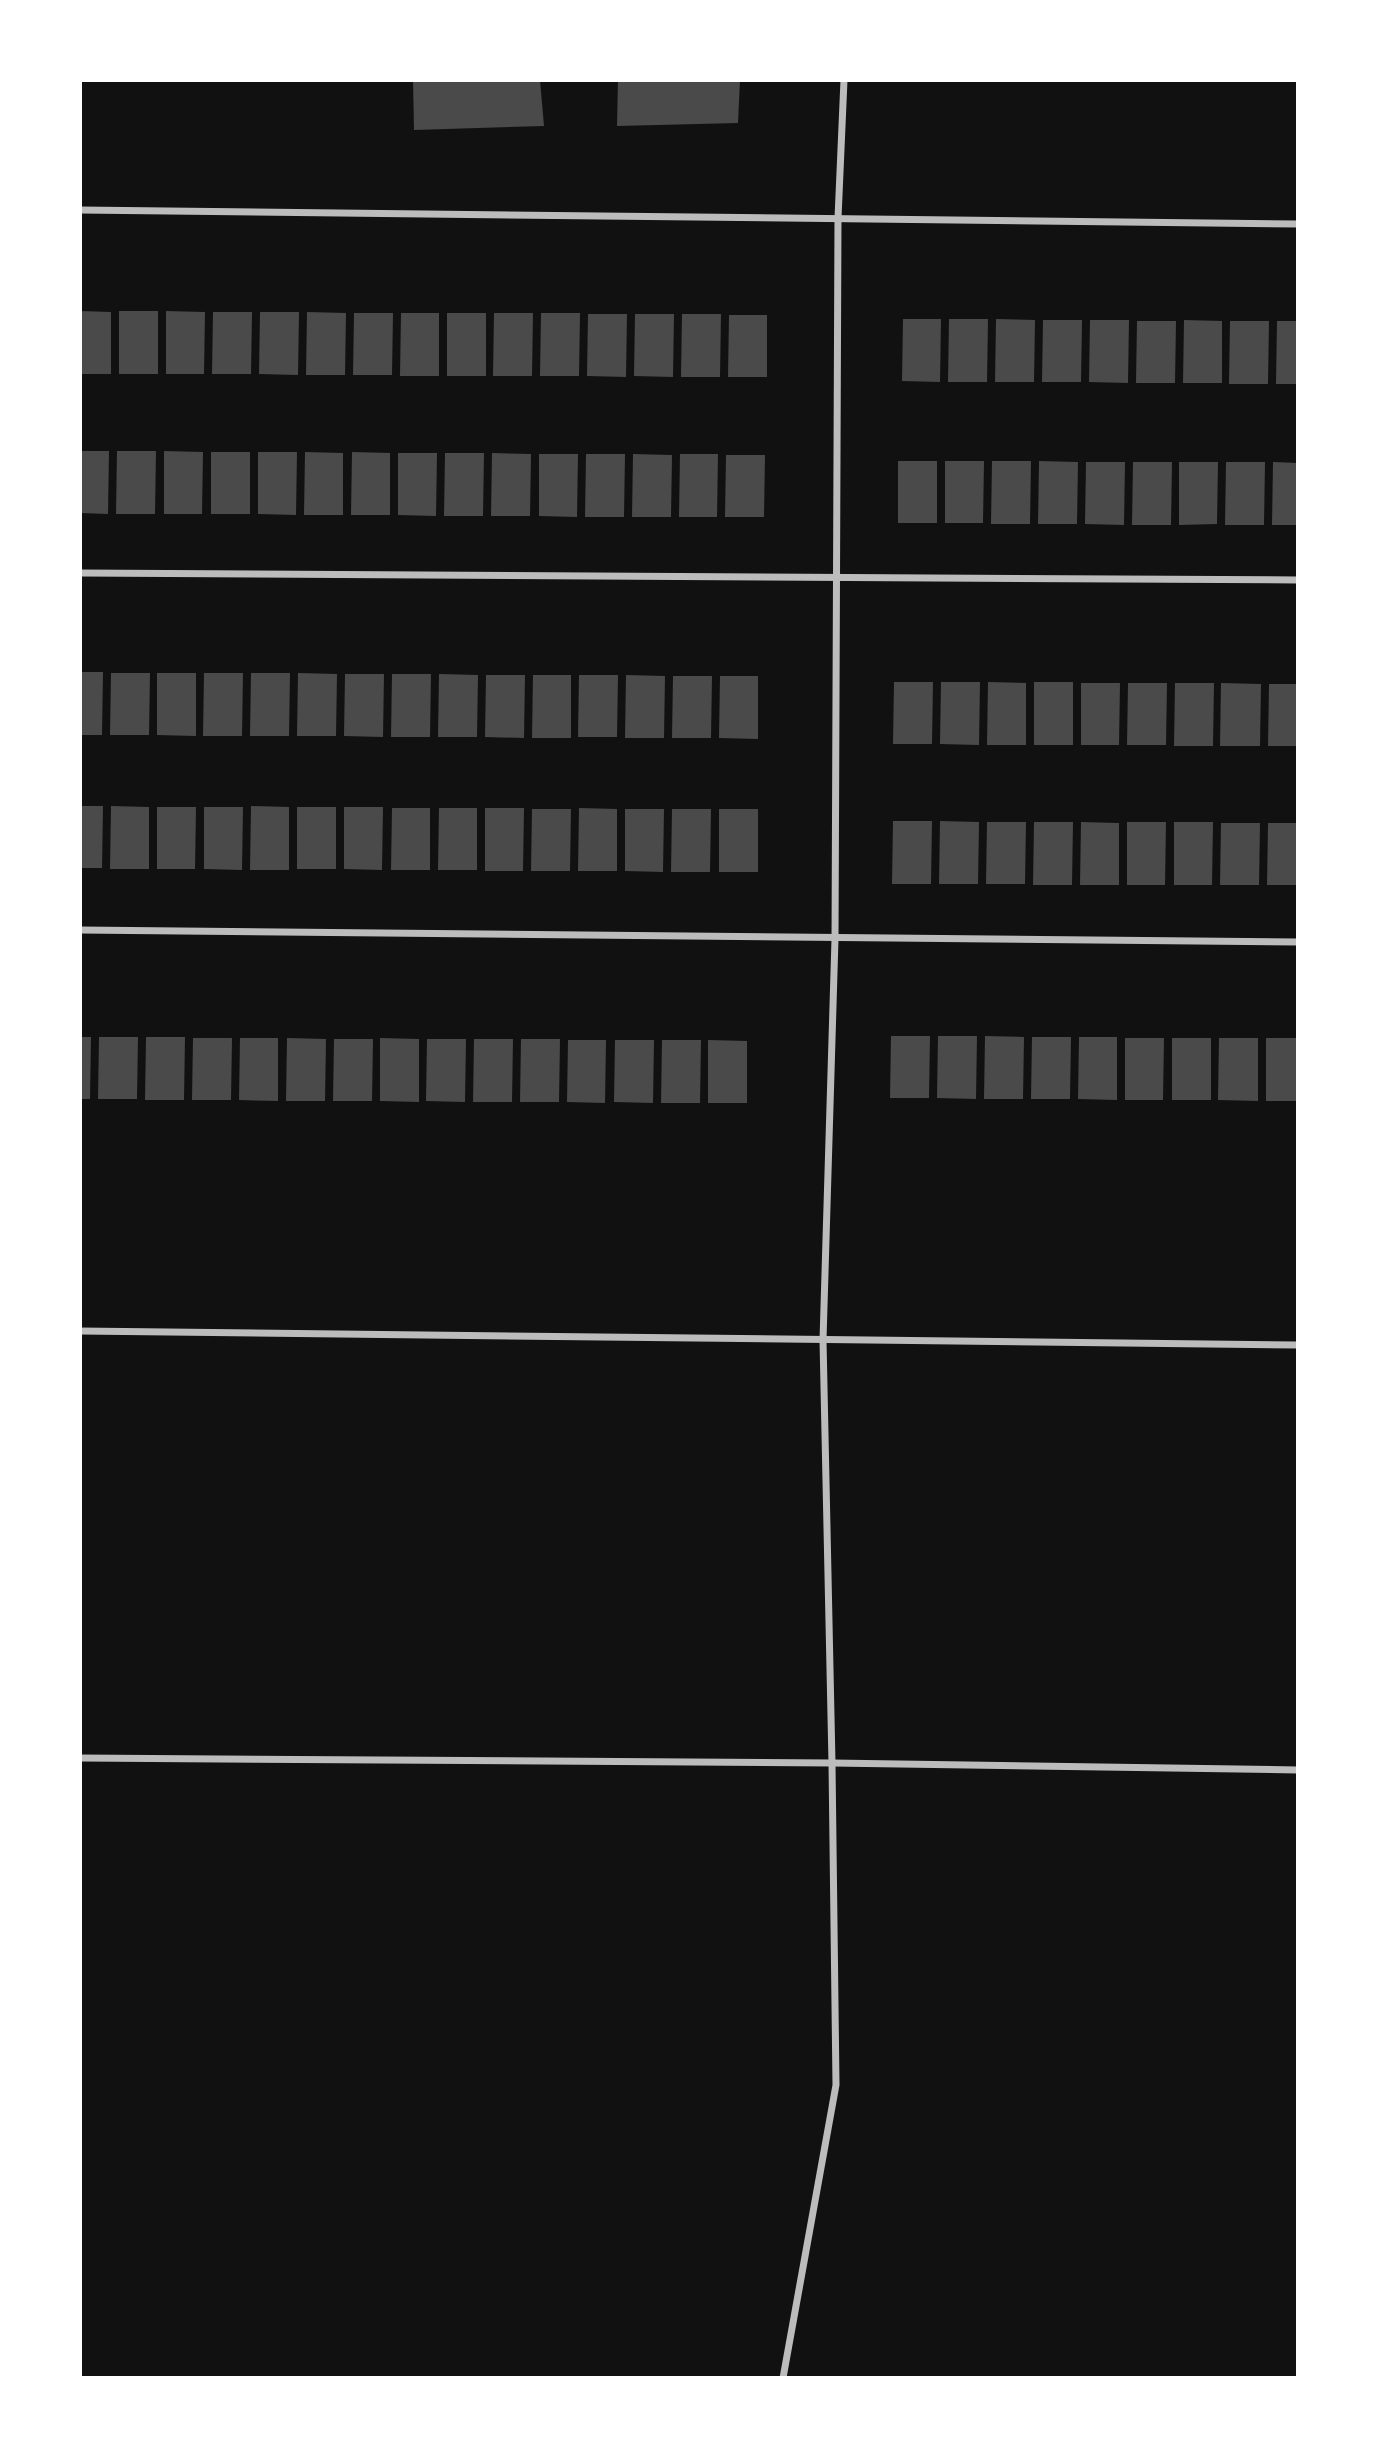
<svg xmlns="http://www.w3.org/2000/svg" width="1378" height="2458" viewBox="0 0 1378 2458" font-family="'Nunito Sans',sans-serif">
  <rect width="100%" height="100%" fill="#111"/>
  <!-- building -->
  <g fill="#4a4a4a">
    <polygon points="413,80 540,80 544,126 414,130"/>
    <polygon points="618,80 740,80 738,123 617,126"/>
    <polygon points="80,311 111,312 111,374 80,374"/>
    <rect x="119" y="311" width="39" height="63"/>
    <polygon points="166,311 205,312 204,374 166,374"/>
    <polygon points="213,312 252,312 251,374 212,374"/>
    <polygon points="260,312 299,312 298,375 259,374"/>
    <polygon points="307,312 346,313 345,375 306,375"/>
    <polygon points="354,313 393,313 392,375 353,375"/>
    <polygon points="401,313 439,313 439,376 400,376"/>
    <rect x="447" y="313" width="39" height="63"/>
    <polygon points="494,313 533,313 532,376 493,376"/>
    <polygon points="541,313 580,313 579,376 540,376"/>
    <polygon points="588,314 627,314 626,377 587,376"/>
    <polygon points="635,314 674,314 673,377 634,376"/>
    <polygon points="682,314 721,314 720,377 681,377"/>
    <polygon points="729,315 767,315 767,377 728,377"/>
    <polygon points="903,319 941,319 940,382 902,381"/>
    <polygon points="949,319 988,319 987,382 948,382"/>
    <polygon points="996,319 1035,320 1034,382 995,382"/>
    <polygon points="1043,320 1082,320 1081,382 1042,382"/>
    <polygon points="1090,320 1129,320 1128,383 1089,382"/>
    <polygon points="1184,320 1222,321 1222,383 1183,383"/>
    <polygon points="1137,321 1176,321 1175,383 1136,383"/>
    <polygon points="1230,321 1269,321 1268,384 1229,384"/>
    <polygon points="1277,321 1298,321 1298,384 1276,384"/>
    <polygon points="80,451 109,451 108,514 80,513"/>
    <polygon points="117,451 156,451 155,514 116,514"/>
    <polygon points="164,451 203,452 202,514 164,514"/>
    <rect x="211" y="452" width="39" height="62"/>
    <polygon points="258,452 297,452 296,515 258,514"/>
    <polygon points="305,452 343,453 343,515 304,515"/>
    <polygon points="352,452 390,453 390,515 351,515"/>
    <polygon points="398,453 437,453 436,516 398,515"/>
    <polygon points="445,453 484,453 483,516 444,516"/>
    <polygon points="492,453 531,454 530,516 491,516"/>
    <polygon points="539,454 578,454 577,517 539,516"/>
    <polygon points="586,454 625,454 624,517 585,517"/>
    <polygon points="633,454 672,455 671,517 632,517"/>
    <polygon points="680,454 718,454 717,517 679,517"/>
    <polygon points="726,455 765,455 764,517 725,517"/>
    <rect x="898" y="461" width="39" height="62"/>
    <polygon points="945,461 984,461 983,523 945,523"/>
    <polygon points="992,461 1031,461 1030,524 991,524"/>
    <polygon points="1039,461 1078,462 1077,524 1038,524"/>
    <polygon points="1086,462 1125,462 1124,525 1085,524"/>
    <polygon points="1133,462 1172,462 1171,525 1132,525"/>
    <polygon points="1179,462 1218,462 1217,524 1179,525"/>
    <polygon points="1226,462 1265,462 1264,525 1225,525"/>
    <polygon points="1273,462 1298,463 1298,525 1272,525"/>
    <polygon points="80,672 103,672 102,735 80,735"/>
    <polygon points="111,673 150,673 149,735 110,735"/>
    <polygon points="157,673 196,673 196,736 157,735"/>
    <polygon points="204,673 243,673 242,736 203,736"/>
    <polygon points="251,673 290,673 289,736 250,736"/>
    <polygon points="298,673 337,674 336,736 297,736"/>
    <polygon points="345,674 384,674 383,737 344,736"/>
    <polygon points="392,674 431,674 430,737 391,737"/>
    <polygon points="439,674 478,675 477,737 438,737"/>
    <polygon points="486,675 525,675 524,738 485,737"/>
    <polygon points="533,675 571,675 571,738 532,738"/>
    <polygon points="579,675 618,675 617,737 578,737"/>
    <polygon points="626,675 665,676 664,738 625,738"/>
    <polygon points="673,676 712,676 711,738 672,738"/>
    <polygon points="720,676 758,676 758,739 719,738"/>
    <polygon points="894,682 933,682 932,744 893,744"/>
    <polygon points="941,682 980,682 979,745 940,744"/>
    <polygon points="988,682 1026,683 1026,745 987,745"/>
    <rect x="1034" y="682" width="39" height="63"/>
    <polygon points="1081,683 1120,683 1119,745 1081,745"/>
    <polygon points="1128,683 1167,683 1166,745 1127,745"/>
    <polygon points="1175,683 1214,683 1213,746 1174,746"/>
    <polygon points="1221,683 1261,684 1260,746 1220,746"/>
    <polygon points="1269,684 1298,684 1298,746 1268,746"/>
    <polygon points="80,806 103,806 102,868 80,868"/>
    <polygon points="111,806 149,807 149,869 110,869"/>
    <polygon points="251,806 289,807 289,870 250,870"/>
    <polygon points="157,807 196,807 195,869 157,869"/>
    <polygon points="204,807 243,807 242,870 204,869"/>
    <rect x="297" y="807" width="39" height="62"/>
    <polygon points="344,807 383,807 382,870 344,869"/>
    <polygon points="392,808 430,808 430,870 391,870"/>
    <polygon points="439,808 477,808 477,870 438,870"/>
    <polygon points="485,808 524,808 523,871 485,871"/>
    <polygon points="579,808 617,809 617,871 578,871"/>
    <polygon points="532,809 571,809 570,871 531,871"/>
    <polygon points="625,809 664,809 663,872 625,871"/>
    <polygon points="672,809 711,809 710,872 671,872"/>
    <rect x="719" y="809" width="39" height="63"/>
    <polygon points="893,821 932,821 931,884 892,884"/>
    <polygon points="940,821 979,822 978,884 939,884"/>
    <polygon points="987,822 1026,822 1025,884 986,884"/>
    <polygon points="1034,822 1073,822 1072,885 1033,885"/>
    <polygon points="1081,822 1119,823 1119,885 1080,885"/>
    <polygon points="1127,822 1166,822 1165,885 1127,885"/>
    <polygon points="1174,822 1213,822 1212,885 1174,885"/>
    <polygon points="1221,823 1260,823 1259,885 1220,885"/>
    <polygon points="1268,823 1298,823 1298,885 1267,885"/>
    <polygon points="891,1036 930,1036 929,1098 890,1098"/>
    <polygon points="938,1036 977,1036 976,1099 937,1098"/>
    <polygon points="985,1036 1024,1037 1023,1099 984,1099"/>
    <polygon points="80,1037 91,1037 90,1099 80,1099"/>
    <polygon points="99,1037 138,1037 137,1099 98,1099"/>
    <polygon points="146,1037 185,1037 184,1100 145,1100"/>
    <polygon points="1032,1037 1071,1037 1070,1099 1031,1099"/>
    <polygon points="1079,1037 1117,1037 1117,1100 1078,1099"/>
    <polygon points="193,1038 232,1038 231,1100 192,1100"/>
    <polygon points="240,1038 278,1038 278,1101 239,1100"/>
    <polygon points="287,1038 326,1039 325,1101 286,1101"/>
    <polygon points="380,1038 419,1039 419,1102 380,1101"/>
    <polygon points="1125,1038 1164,1038 1163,1100 1125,1100"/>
    <rect x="1172" y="1038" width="39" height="62"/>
    <polygon points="1219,1038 1258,1038 1258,1101 1218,1100"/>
    <rect x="1266" y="1038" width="32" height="63"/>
    <polygon points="334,1039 373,1039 372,1101 333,1101"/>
    <polygon points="427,1039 466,1039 465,1102 426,1101"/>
    <polygon points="474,1039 513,1039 512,1102 473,1102"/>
    <polygon points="521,1039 560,1039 559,1102 520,1102"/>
    <polygon points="568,1040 606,1040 605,1103 567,1102"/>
    <polygon points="615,1040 654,1040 653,1103 614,1102"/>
    <polygon points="662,1040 701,1040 700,1103 661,1103"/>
    <polygon points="708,1040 747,1041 747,1103 708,1103"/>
  </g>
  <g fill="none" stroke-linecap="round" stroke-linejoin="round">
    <!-- minor -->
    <g stroke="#bcbcbc" stroke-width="7">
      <polyline points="80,210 1298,224"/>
      <polyline points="80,573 1298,580"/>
      <polyline points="80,930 1298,942"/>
      <polyline points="80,1331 1298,1345"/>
      <polyline points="80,1758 832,1763 1298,1770"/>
      <polyline points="783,2378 836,2085 832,1763 823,1340 835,939 838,218 844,80"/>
    </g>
  </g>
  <!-- border -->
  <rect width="1378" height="2458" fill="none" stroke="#ffffff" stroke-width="164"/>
</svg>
